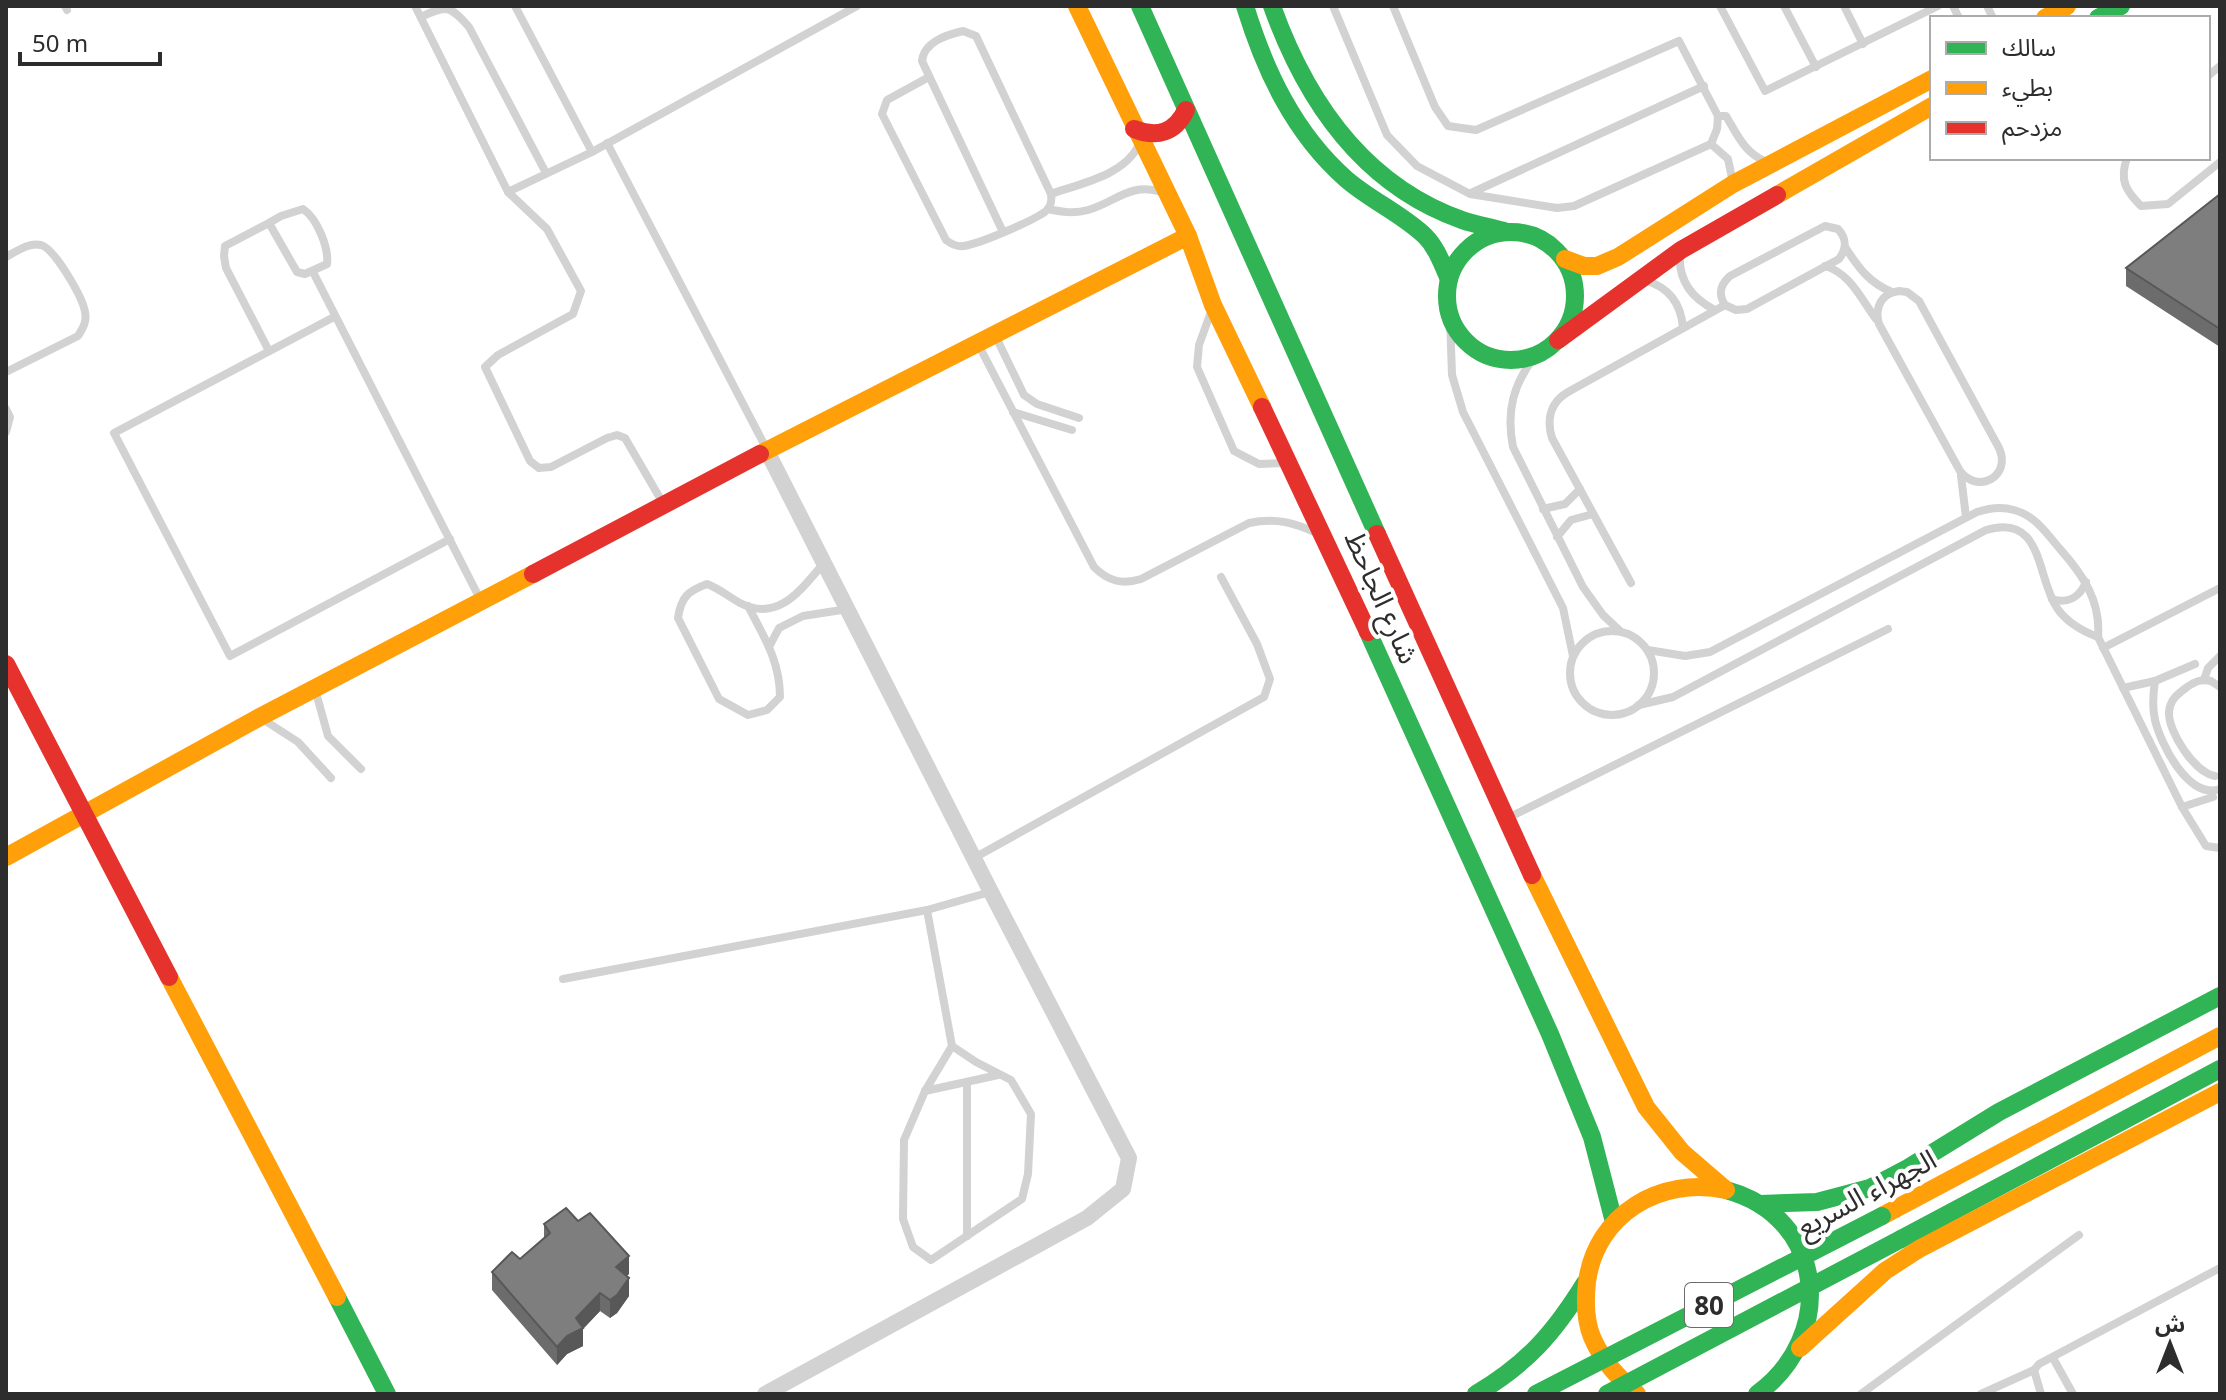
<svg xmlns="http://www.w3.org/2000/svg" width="2226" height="1400" viewBox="0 0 2226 1400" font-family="'Noto Sans','Noto Sans Arabic',sans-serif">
  <rect width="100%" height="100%" fill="#fff"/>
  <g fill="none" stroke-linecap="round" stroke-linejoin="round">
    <!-- lane -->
    <g stroke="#d2d2d2" stroke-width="8">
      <polyline points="65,6 67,10"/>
      <polyline points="415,6 508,192 547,229 581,291 573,314 498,355 485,367 530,461 539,468 551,467 607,438 617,435 625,438 664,505"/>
      <polyline points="515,6 592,152"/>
      <polyline points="1333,6 1387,135 1417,166 1470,194 1557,208 1574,206 1711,144 1717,129 1718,116 1679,41 1476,130 1448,126 1435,107 1393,6"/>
      <polyline points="1720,6 1765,91 1938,6"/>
      <polyline points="1784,6 1816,67"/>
      <polyline points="1844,6 1863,44"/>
      <polyline points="1953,6 1959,18"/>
      <polyline points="1987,6 1993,18"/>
      <path d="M421 17C446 5 450 5 469 27L546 173"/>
      <polyline points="2208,76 2220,66"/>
      <path d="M929 77 887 100 882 114 946 240C951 244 956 247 963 246 977 245 1035 220 1046 211 1051 207 1052 201 1051 194L976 36 963 31C946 35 924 42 922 61L1003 232"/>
      <path d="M1718 116H1726C1738 136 1744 152 1766 162"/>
      <polyline points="607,143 766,448"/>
      <polyline points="1711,144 1728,159 1733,183"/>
      <path d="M2127 158C2119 180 2126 191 2141 206L2168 204 2220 162"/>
      <polyline points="508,192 592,152 857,6"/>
      <polyline points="1471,193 1704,86"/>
      <path d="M1051 194C1082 183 1123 176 1139 145"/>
      <path d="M303 209C317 218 329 248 327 264L305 274 297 272 269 223 281 216Z"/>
      <path d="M1048 209C1062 212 1074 214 1088 210 1116 202 1130 182 1162 192"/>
      <path d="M1825 226 1838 229C1847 239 1847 248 1839 259L1747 309 1736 310 1725 305C1718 294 1720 285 1730 276Z"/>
      <path d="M1845 247C1858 267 1869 283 1892 292"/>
      <path d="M1680 254C1678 281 1693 299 1715 310"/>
      <path d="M6 257C17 251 29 242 41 245 55 249 83 298 85 312 87 322 83 328 78 336L6 372"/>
      <path d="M1825 266C1850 273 1861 299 1876 319"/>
      <polyline points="313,272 480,599"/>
      <path d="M1647 281C1670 288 1681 304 1683 328"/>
      <path d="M1899 291 1907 292 1919 301 1999 448C2012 476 1978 495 1960 471L1879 324C1874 307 1882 293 1899 291Z"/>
      <polyline points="1212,309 1199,345 1197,367 1234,451 1259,464 1286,463"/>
      <polyline points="334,317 114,433 230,656 450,539"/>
      <polyline points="1450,317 1452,375 1463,412 1563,608 1573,656"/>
      <polyline points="995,335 1024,395 1037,404 1079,418"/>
      <path d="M978 344 1094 567C1108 581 1122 585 1141 579L1249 523C1276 517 1295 523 1319 534"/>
      <polyline points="269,351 226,268 224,256 225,246 269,223"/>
      <path d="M1536 355C1513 384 1506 411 1513 447L1583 587 1603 615 1620 631"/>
      <polyline points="6,409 10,417 6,432"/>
      <polyline points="1013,412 1072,430"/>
      <polyline points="1961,476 1966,517"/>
      <polyline points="1543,509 1565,504 1580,489"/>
      <polyline points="1557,537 1571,520 1593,514"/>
      <path d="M1631 583 1552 438C1546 418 1551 402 1568 392L1725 305"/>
      <path d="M2052 599C2068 604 2080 597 2086 582"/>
      <path d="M748 606C764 637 780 661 780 697L767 710 748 715 719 699 678 618C681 597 688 591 707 584 720 589 729 597 740 603 779 623 801 589 824 563"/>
      <circle cx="1612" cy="673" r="42"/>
      <polyline points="769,647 779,628 803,616 848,609"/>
      <polyline points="2103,648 2220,588"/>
      <path d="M1648 650 1685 656 1710 652 1977 512C1989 508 2001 506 2014 510 2036 516 2046 533 2060 549 2083 575 2101 601 2098 637L2182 807 2206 846 2220 848"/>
      <polyline points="2204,680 2208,668 2220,656"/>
      <path d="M2155 681C2153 694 2152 707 2155 720 2161 745 2189 800 2220 789"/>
      <polyline points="2123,688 2155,681 2195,664"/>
      <polyline points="315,689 328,736 361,769"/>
      <path d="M1639 705 1673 697 1986 530C2044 513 2036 577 2057 608 2067 623 2082 631 2098 637"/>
      <polyline points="264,720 298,742 331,778"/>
      <path d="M2215 776C2195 773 2168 732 2169 712 2170 699 2178 694 2187 687 2196 681 2201 679 2211 681L2220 687"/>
      <polyline points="2182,807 2213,797"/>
      <polyline points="1506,819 1888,629"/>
      <polyline points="974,858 1264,697 1270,679 1257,644 1221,577"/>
      <polyline points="927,910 952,1046 925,1091 904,1140 903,1219 913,1247 931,1260 1022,1199 1028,1174 1031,1114 1011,1080 976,1062 952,1046"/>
      <polyline points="563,979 927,910 990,892"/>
      <polyline points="925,1091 998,1075"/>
      <polyline points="967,1236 967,1082"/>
      <polyline points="2053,1358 2073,1394"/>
      <polyline points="1861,1394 2079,1235"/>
      <polyline points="1981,1394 2034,1370"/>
      <polyline points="2041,1394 2034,1370 2039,1364 2220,1268"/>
    </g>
    <!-- street -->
    <polyline stroke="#d2d2d2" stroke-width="16" points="765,1394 1087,1218 1123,1189 1129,1158 991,892 767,451"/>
    <!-- fast -->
    <g stroke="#30b455" stroke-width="18">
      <polyline points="1140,6 1377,534"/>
      <path d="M1245 6C1265 71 1294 133 1346 179 1370 200 1402 214 1425 236 1437 248 1442 264 1449 279"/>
      <path d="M1272 6C1306 101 1363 185 1462 220 1476 225 1490 227 1504 231"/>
      <polyline points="2098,18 2121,6"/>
      <circle cx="1511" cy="296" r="64"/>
      <polyline points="1368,632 1550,1034 1592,1137 1614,1222"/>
      <path d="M1726 1190C1826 1217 1837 1336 1757 1394"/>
      <polyline points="1760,1204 1817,1202 1870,1188 1908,1168 1999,1112 2220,996"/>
      <polyline points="1901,1239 2220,1069"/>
      <polyline points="337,1297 387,1394"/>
      <path d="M1476 1394C1527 1364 1554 1333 1585 1283"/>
    </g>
    <!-- slow -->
    <g stroke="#ff9f0a" stroke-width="18">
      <polyline points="1077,6 1188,236 1213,305 1262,407"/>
      <polyline points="2045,18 2067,6"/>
      <polyline points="1777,195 1932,106"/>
      <polyline points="1565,259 1584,266 1597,266 1618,257 1733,184 1932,79"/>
      <polyline points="760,454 1188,236"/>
      <polyline points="6,857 260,717 533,574"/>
      <polyline points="1532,875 1646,1107 1682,1152 1725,1189"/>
      <polyline points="169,977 337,1297"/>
      <polyline points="1882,1216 2220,1036"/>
      <polyline points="1800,1348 1885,1271 1919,1249 2220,1092"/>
      <path d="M1637 1394C1618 1377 1602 1361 1592 1337 1585 1320 1585 1300 1587 1282 1596 1214 1661 1176 1726 1190"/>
    </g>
    <!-- jam -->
    <g stroke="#e5322d" stroke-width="18">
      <path d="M1134 129C1157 138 1175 133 1186 110"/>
      <polyline points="1558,340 1681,250 1777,195"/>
      <polyline points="1262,407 1368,632"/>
      <polyline points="1377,534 1532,875"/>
      <polyline points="533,574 760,454"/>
      <polyline points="6,664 169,977"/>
    </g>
    <!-- fast-bridge -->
    <g stroke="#30b455" stroke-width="18">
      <polyline points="1536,1394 1882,1216"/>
      <polyline points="1607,1394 1901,1239"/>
    </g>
  </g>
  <!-- wall -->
  <g fill="#6c6c6c">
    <polygon points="2220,194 2220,347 2126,286 2126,268"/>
    <polygon points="544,1224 629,1274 626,1276 629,1296 617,1313 610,1318 600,1311 583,1329 583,1346 567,1354 557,1365 492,1290 492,1272 520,1259 544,1238"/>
  </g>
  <!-- shaded-wall -->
  <g fill="#585858">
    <polygon points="629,1256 629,1274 616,1285 616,1267"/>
    <polygon points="629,1278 629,1296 617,1313 610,1318 610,1300"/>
    <polygon points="600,1293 600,1311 583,1329 583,1346 567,1354 557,1365 557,1347 576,1318"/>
  </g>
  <!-- building -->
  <g fill="#7e7e7e" stroke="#585858" stroke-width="2">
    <polygon points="2220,194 2220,329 2126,268"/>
    <polygon points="566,1208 578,1221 590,1213 629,1256 616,1267 629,1278 617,1295 610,1300 600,1293 576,1318 583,1328 567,1336 557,1347 492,1272 512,1252 520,1259 550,1233 544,1224"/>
  </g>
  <g text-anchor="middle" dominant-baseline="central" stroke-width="8" stroke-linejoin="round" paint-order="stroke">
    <!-- shield labels -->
    <rect fill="#fff" stroke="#6c6c6c" stroke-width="2" x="1685" y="1283" width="48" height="44" rx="6"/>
    <g font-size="26" font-weight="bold" fill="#2d2d2d">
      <text x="1709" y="1305">80</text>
    </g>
    <!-- street labels -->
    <g font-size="28" fill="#2d2d2d" stroke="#fff">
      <text transform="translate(1383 597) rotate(66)">شارع الجاحظ</text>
      <text transform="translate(1866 1192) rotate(-28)">الجهراء السريع</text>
    </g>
  </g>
  <!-- border -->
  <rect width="2226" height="1400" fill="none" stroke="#2d2d2d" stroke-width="16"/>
  <!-- legend -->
  <rect x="1930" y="16" width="280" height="144" fill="#ffffff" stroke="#ababab" stroke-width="2"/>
  <rect x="1946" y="42" width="40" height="12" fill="#30b455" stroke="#ababab" stroke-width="2"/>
  <text x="2002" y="56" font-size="24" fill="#2d2d2d">سالك</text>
  <rect x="1946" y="82" width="40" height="12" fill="#ff9f0a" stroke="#ababab" stroke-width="2"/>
  <text x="2002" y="96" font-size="24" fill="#2d2d2d">بطيء</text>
  <rect x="1946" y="122" width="40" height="12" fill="#e5322d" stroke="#ababab" stroke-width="2"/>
  <text x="2002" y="136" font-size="24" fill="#2d2d2d">مزدحم</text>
  <!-- north arrow -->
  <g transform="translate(2170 1344)" stroke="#ffffff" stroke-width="6" paint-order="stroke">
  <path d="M0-6L14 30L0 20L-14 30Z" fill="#2d2d2d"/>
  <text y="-12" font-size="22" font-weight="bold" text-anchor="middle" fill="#2d2d2d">ش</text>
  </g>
  <!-- scale -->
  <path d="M20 52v12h140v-12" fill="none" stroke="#2d2d2d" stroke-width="4"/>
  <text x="32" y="52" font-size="24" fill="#2d2d2d" stroke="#ffffff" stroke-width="6" paint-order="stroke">50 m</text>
</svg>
